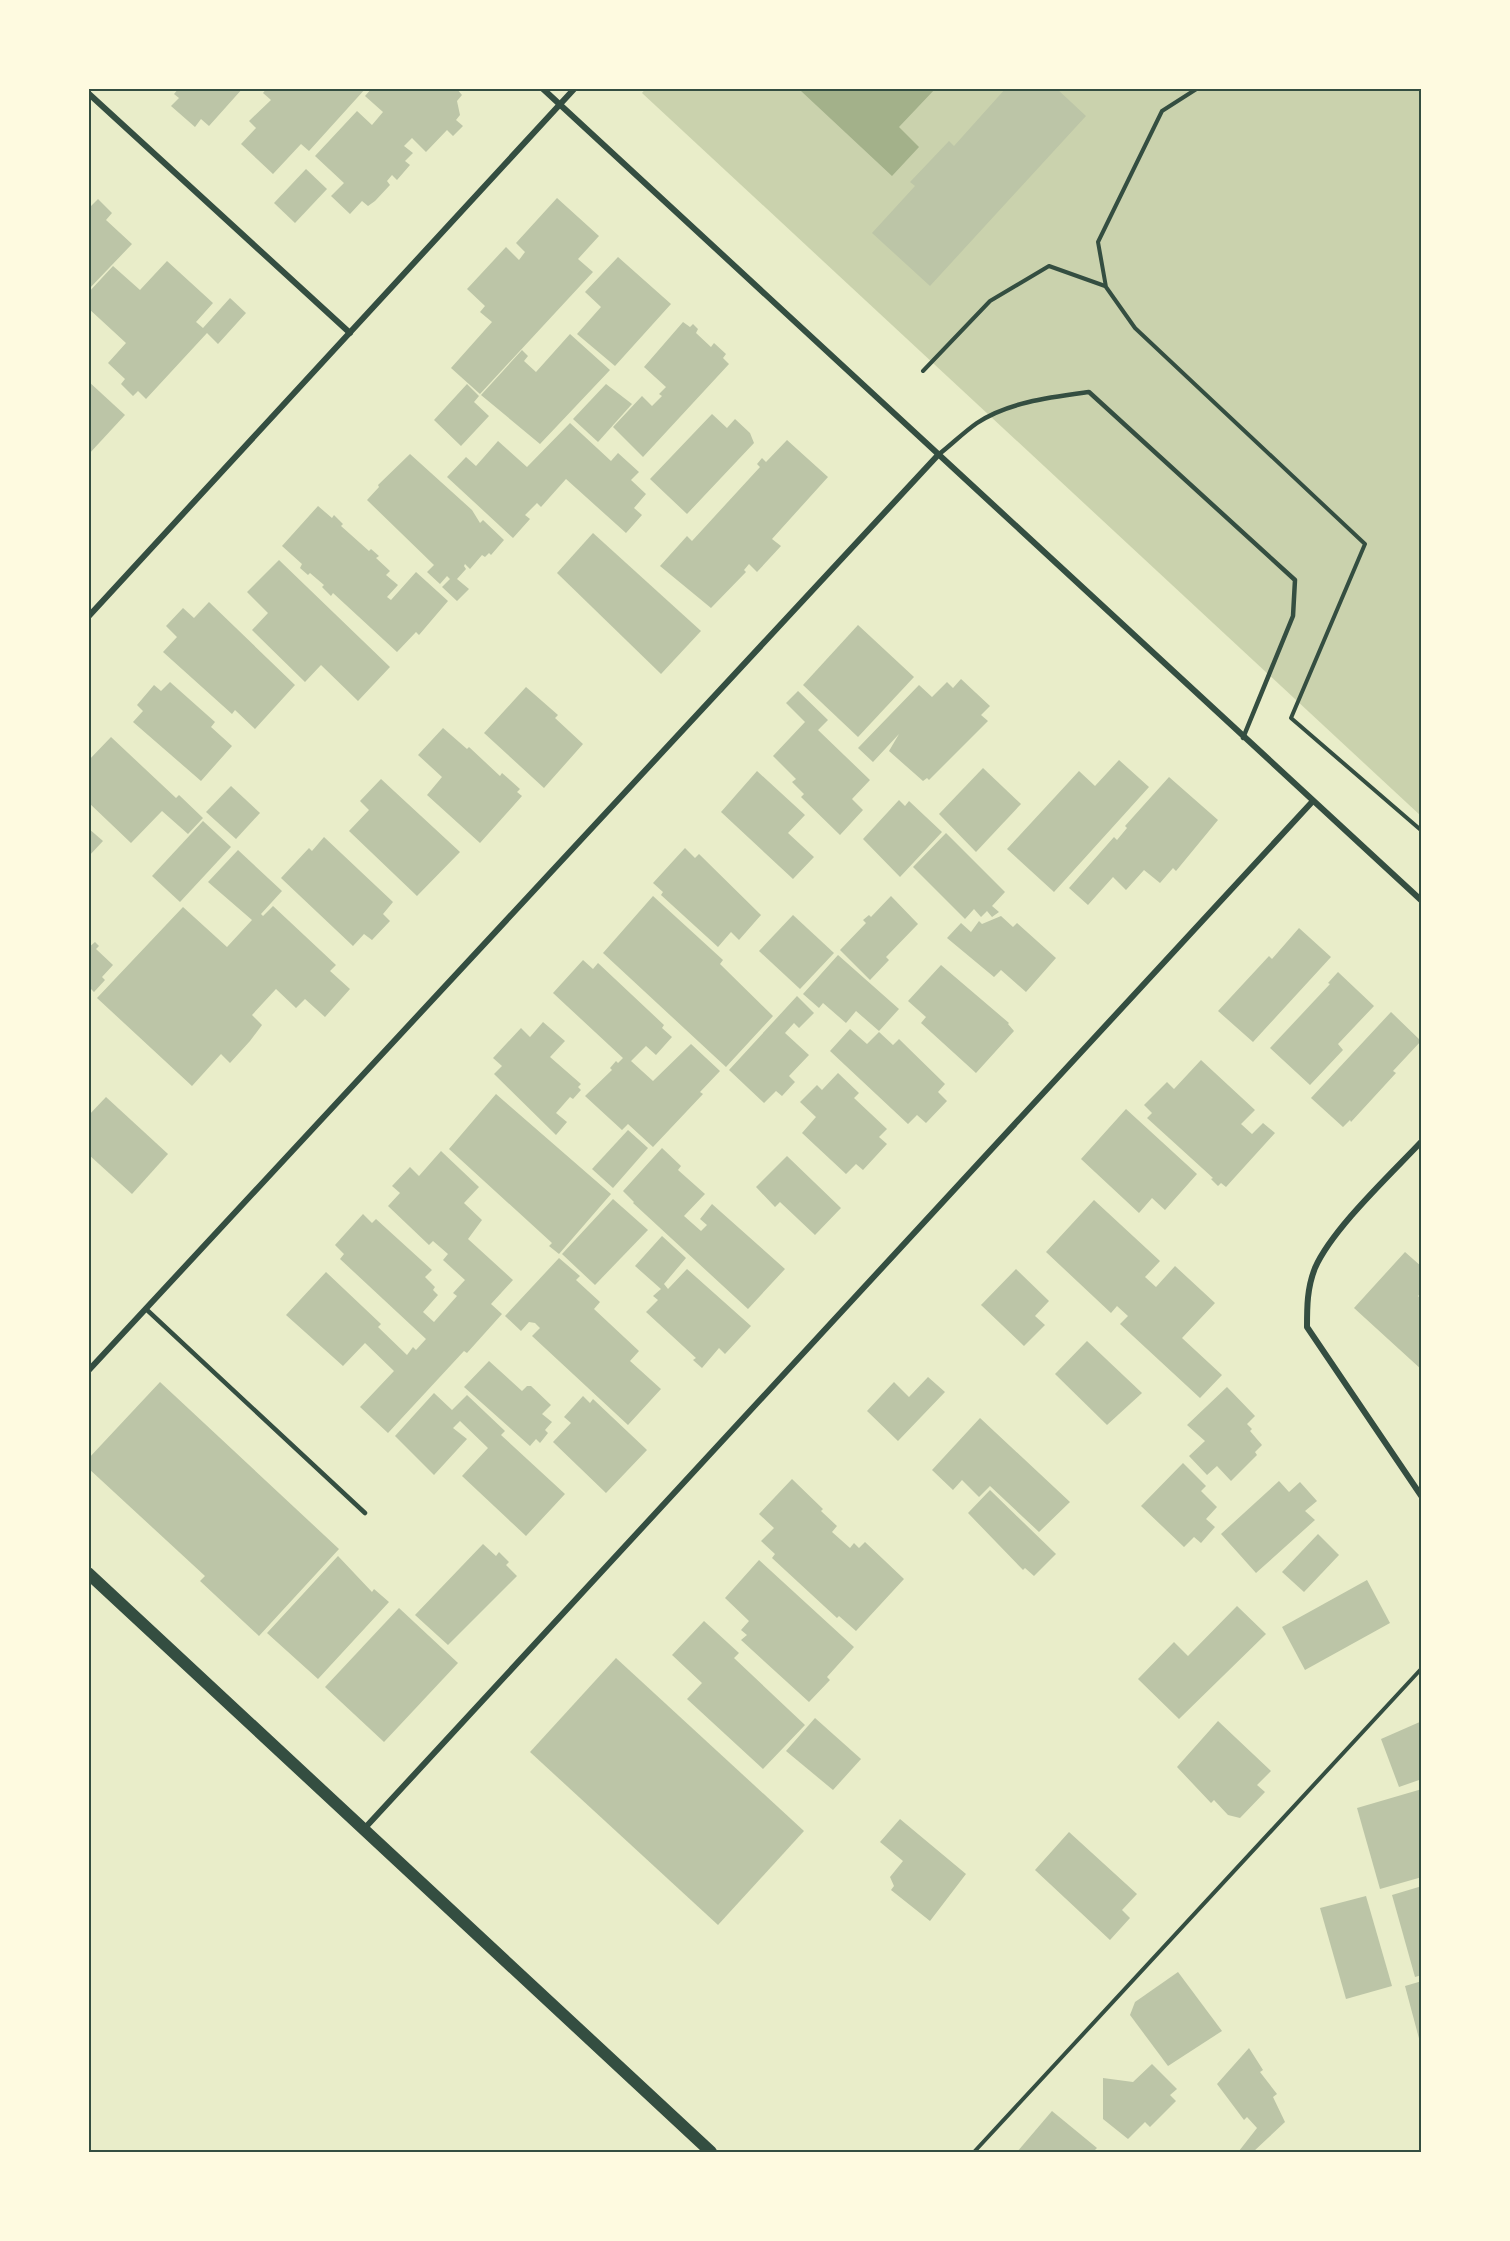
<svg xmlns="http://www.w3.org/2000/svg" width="1510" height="2241" viewBox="0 0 1510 2241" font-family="'Nunito Sans',sans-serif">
  <rect width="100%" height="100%" fill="#e9edc9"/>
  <!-- green -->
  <polygon fill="#cad2ad" points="646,88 1421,89 1421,816 642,93"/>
  <!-- water -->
  <polygon fill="#a3b18a" points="804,88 935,88 935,89 899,127 919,147 892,176 801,91"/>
  <!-- building -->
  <g fill="#bcc5a7">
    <polygon points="179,88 243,88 209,126 201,119 195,127 171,106 179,98 174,94"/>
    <polygon points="267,88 366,88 309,151 301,144 273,174 241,144 256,128 249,121 271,100 263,93"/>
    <polygon points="372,88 443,88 445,91 456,88 462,95 457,101 460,115 456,120 463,126 453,136 447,130 426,152 412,138 404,146 413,153 405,161 410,165 397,180 392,175 387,181 390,185 375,201 368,206 362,201 350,214 331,196 344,183 315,156 357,111 372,125 383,112 365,96"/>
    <polygon points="1006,88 1056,88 1086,116 930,286 872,233 915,186 910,182 949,141 954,146"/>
    <polygon points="306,169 327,189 295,223 274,203"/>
    <polygon points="557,198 599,236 578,259 593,272 480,394 451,368 492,322 480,312 485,306 467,289 506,247 519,260 525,252 516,243"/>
    <polygon points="98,199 112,213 106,220 132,244 88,290 88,204 91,206"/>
    <polygon points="618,257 671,304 615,366 577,334 601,307 585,292"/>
    <polygon points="167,261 213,303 196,322 203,328 230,298 246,313 218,344 207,333 146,399 138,391 133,396 121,384 125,379 108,363 126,343 88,308 88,293 113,266 140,290"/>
    <polygon points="683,322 690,327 693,324 698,329 696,333 711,347 714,343 726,354 723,358 729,364 643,457 613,427 642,396 652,406 662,396 659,394 666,387 644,367"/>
    <polygon points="570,334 610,370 540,444 481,395 522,350 528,356 524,361 536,372"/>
    <polygon points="88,381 125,415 88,455"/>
    <polygon points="467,384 479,396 474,402 489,416 461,446 434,420"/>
    <polygon points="606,384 632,404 598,442 573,419"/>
    <polygon points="712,414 727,428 735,419 750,433 754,443 687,514 650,479"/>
    <polygon points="570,423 611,461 618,453 639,472 631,480 646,494 634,508 642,515 626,533 566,479 541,507 537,503 525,515 530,519 513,538 447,477 466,457 476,466 498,441 527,467"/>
    <polygon points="787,440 828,477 772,539 781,546 757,572 749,564 744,570 746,572 711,608 660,566 687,536 692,541 760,467 757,464 762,458 766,462"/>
    <polygon points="410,454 472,510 480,523 483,520 504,540 491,555 489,553 485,557 482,555 470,569 465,564 464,566 466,569 457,579 469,589 457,601 442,587 450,579 447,576 440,584 427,572 434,565 367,500 379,487 378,485"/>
    <polygon points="318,506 332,518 334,515 343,524 341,526 369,551 371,549 379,556 376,558 390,571 386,575 398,585 387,597 391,600 416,572 448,601 419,635 416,632 397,652 333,593 331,596 322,587 324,585 310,573 308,575 300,568 302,564 282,546"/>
    <polygon points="593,533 701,631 661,674 557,573"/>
    <polygon points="279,560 390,667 358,701 321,665 305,682 252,630 268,613 247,592"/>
    <polygon points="209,602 295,685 255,729 235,710 232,714 163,652 177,637 166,626 183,608 194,618"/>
    <polygon points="858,625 914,677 858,737 803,685"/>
    <polygon points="961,679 990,706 981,715 988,721 929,780 927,778 923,781 889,751 899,734 873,762 858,748 919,685 932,697 947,682 953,688"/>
    <polygon points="170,682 215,722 211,727 232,746 201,781 133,722 143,711 137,705 154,685 161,691"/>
    <polygon points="526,687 558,715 555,718 583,744 544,788 484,733"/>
    <polygon points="798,691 828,720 818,730 870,780 852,799 863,810 840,835 801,797 804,794 792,782 796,779 773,756 805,722 786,703"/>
    <polygon points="443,728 467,749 469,747 500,776 502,773 520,789 517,792 522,796 480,843 427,795 442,777 418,755"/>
    <polygon points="111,737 176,798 179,795 203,818 188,834 162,811 131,843 88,802 88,761"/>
    <polygon points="1119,760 1149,787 1054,892 1007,849 1079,771 1095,786"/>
    <polygon points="983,768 1021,804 976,852 939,814"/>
    <polygon points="757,771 805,815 788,833 814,857 793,879 721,812"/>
    <polygon points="1169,777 1218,820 1176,871 1173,868 1160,883 1144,870 1126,890 1113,877 1088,905 1069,888 1114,837 1117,840 1127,828 1125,826"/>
    <polygon points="381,779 460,852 417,896 349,831 369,810 360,801"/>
    <polygon points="231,786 260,813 236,839 206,812"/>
    <polygon points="899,800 905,806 909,801 942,832 900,877 863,839"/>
    <polygon points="203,821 231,847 180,902 152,876"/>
    <polygon points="88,828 103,841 88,857"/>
    <polygon points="946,833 1005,892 992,906 999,912 992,917 987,911 981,917 974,909 965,919 913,867"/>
    <polygon points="324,837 393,902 383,914 390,921 372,940 364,934 353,946 281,878 309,848 312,851"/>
    <polygon points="685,848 695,858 699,854 761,915 739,940 731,932 718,947 661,895 663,892 653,883"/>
    <polygon points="238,850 282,891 261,914 263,916 273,906 336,965 330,971 350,989 325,1017 305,999 296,1008 276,989 252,1015 262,1025 250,1041 230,1063 221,1054 192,1086 97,998 183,907 227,947 252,920 208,882"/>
    <polygon points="653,896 723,960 720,964 773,1016 726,1067 603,953"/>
    <polygon points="891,896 918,924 886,957 889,960 870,980 840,950 866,923 863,920 869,915 871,917"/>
    <polygon points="793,915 834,953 800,989 759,951"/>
    <polygon points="1001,916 1013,927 1017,923 1056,958 1026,992 1001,970 994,977 947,938 961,923 971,932 979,921 982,924"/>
    <polygon points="1299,928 1331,957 1253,1042 1218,1011 1269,956 1272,959"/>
    <polygon points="95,942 99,946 96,949 113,965 102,977 105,980 94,992 91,989 88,992 88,948"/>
    <polygon points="838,955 899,1009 879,1031 856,1011 846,1023 823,1003 819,1008 803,994"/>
    <polygon points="583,960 593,969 598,963 664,1025 662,1028 672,1037 656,1055 646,1046 631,1061 653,1081 691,1044 720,1071 700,1092 703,1094 653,1147 628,1124 622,1130 585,1096 612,1070 610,1068 616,1061 618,1063 623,1058 553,993"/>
    <polygon points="941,965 1009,1023 1008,1024 1014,1031 976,1073 921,1023 926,1017 908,1001"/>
    <polygon points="1338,972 1374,1006 1338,1044 1343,1050 1310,1085 1270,1048 1330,984 1328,983"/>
    <polygon points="797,996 814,1013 799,1028 794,1023 785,1033 809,1055 789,1076 795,1082 782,1096 776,1091 764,1103 729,1070"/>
    <polygon points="1391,1012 1421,1041 1393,1071 1396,1073 1351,1122 1350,1120 1343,1127 1311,1098"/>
    <polygon points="543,1022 565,1041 550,1057 581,1084 578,1087 581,1090 573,1099 570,1097 556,1113 567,1122 556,1135 494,1074 502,1066 493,1058 521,1028 530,1037"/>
    <polygon points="850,1029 867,1044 879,1032 893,1045 899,1039 945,1084 938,1092 947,1101 926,1123 917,1115 908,1124 830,1051"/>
    <polygon points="1201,1060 1255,1110 1241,1124 1252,1134 1263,1123 1275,1133 1226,1187 1221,1183 1218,1186 1211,1179 1213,1178 1147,1118 1152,1113 1144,1105 1167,1082 1174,1089"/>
    <polygon points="838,1073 859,1093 854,1098 887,1129 879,1137 887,1144 863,1170 856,1164 846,1174 802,1133 816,1117 800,1102 817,1085 822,1090"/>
    <polygon points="496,1094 611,1194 559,1254 549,1246 552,1243 449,1149"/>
    <polygon points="106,1097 168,1154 132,1194 88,1154 88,1116"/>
    <polygon points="1126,1109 1197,1174 1165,1210 1152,1198 1139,1213 1081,1159"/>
    <polygon points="628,1130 648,1148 613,1188 592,1169"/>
    <polygon points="662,1148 681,1166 678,1170 705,1194 684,1216 701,1231 707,1225 700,1219 712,1204 785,1269 748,1309 633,1203 634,1202 623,1191"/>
    <polygon points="441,1151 479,1187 464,1203 482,1220 468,1239 513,1280 491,1304 502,1314 467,1353 464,1351 388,1433 360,1407 394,1371 365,1343 343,1366 286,1315 326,1272 381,1324 378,1327 407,1355 413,1347 416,1350 426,1339 340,1259 344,1254 335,1245 363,1214 372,1223 376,1219 432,1270 425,1277 435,1287 433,1290 438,1295 423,1312 434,1322 457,1296 453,1293 465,1280 443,1260 448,1254 433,1241 429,1245 388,1206 400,1193 392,1186 410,1167 419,1176"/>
    <polygon points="787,1156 841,1208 815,1235 780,1202 775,1207 756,1187"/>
    <polygon points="613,1199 648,1230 595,1285 562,1254"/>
    <polygon points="1094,1200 1160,1261 1145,1277 1156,1287 1175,1266 1215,1303 1182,1338 1222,1375 1200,1398 1120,1324 1128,1316 1117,1306 1111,1313 1046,1252"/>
    <polygon points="662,1236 686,1258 664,1284 668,1289 687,1269 751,1326 725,1354 719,1348 702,1368 693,1360 696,1358 646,1312 658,1300 653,1296 661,1289 635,1266"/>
    <polygon points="1405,1252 1422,1267 1422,1292 1418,1296 1422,1300 1422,1370 1354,1308"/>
    <polygon points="559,1258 580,1276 576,1280 600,1302 594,1309 639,1351 630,1361 661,1389 628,1425 532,1336 540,1328 535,1323 529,1322 521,1331 505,1316"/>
    <polygon points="1016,1269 1049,1301 1035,1316 1045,1325 1024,1346 981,1305"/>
    <polygon points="1087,1341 1142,1393 1107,1425 1055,1374"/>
    <polygon points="489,1361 522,1391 527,1386 531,1386 551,1405 542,1414 552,1422 545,1430 548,1433 540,1443 536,1439 530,1446 464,1387"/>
    <polygon points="928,1377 945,1392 898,1441 867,1411 894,1382 909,1397"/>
    <polygon points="160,1382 339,1549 259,1636 200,1581 205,1576 88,1468 88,1459"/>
    <polygon points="1227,1387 1255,1416 1247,1424 1252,1429 1250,1431 1262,1445 1255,1452 1257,1455 1231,1481 1217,1466 1207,1475 1189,1456 1205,1441 1187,1425"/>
    <polygon points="434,1393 452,1410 467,1395 505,1431 501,1435 565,1494 526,1536 462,1476 488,1448 460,1421 453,1428 467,1439 434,1475 395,1436"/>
    <polygon points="583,1396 590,1403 593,1399 647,1450 606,1493 553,1442 571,1423 564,1417"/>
    <polygon points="980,1418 1070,1502 1039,1532 990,1486 979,1497 962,1480 953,1490 932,1470"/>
    <polygon points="1183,1463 1206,1486 1201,1491 1217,1507 1206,1519 1215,1527 1201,1543 1194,1537 1184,1547 1141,1506"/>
    <polygon points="792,1479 823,1509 821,1511 837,1526 832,1532 850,1548 854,1543 859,1548 865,1542 904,1579 856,1631 839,1616 837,1618 772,1558 775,1554 761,1541 774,1528 759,1514"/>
    <polygon points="1279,1481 1289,1492 1300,1482 1317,1501 1305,1511 1315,1520 1256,1573 1221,1534"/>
    <polygon points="990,1490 1056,1554 1034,1576 1025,1568 1023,1570 968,1513"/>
    <polygon points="1318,1534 1339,1555 1304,1592 1282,1572"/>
    <polygon points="483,1544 496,1556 499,1552 509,1562 506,1565 517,1576 448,1645 415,1615"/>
    <polygon points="338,1556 372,1592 374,1589 389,1602 318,1679 267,1633"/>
    <polygon points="759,1560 854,1647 827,1677 830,1680 809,1702 741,1640 747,1635 741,1630 749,1621 725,1598"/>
    <polygon points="1367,1580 1390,1623 1305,1670 1282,1627"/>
    <polygon points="1237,1606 1266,1634 1179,1719 1138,1679 1174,1642 1188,1656"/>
    <polygon points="399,1608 458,1663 384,1742 325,1687"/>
    <polygon points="704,1621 739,1653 734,1658 805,1725 763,1769 687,1699 702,1683 672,1655"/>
    <polygon points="616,1658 804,1831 718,1925 530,1752"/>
    <polygon points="815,1718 861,1759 833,1790 786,1751"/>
    <polygon points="1218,1721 1271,1771 1257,1785 1265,1792 1240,1818 1228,1815 1214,1800 1211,1803 1177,1767"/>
    <polygon points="1422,1721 1422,1779 1399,1787 1381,1739"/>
    <polygon points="1422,1789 1422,1877 1380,1889 1357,1808"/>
    <polygon points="900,1819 966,1874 930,1921 891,1890 894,1886 890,1877 903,1861 880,1842"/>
    <polygon points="1069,1832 1137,1894 1122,1910 1130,1918 1110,1940 1035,1870"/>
    <polygon points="1422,1886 1422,1975 1415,1977 1392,1895"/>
    <polygon points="1366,1896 1392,1986 1346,1999 1320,1908"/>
    <polygon points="1178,1972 1222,2031 1168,2066 1130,2015 1135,2002"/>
    <polygon points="1422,1981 1422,2046 1421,2046 1405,1986"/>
    <polygon points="1249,2048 1263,2070 1260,2072 1277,2094 1273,2097 1285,2122 1253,2152 1240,2152 1239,2151 1257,2128 1247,2117 1244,2120 1217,2084"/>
    <polygon points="1152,2064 1177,2089 1170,2095 1176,2101 1150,2127 1145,2122 1128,2139 1103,2119 1103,2078 1133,2082"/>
    <polygon points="1052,2111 1097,2148 1093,2152 1017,2152"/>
  </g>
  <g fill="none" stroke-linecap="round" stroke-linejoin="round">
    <!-- path -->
    <g stroke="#344e41" stroke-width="4">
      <polyline points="1198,88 1162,111 1098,242 1106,287 1135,328 1365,544 1291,718 1422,831"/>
      <polyline points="923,371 990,301 1049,266 1105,286"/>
      <polyline points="974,2152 1422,1668"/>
    </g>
    <!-- service -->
    <g stroke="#344e41" stroke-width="4.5">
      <path d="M938 455C951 445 964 432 977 423 1008 402 1052 397 1089 392L1295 580 1293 616 1243 738"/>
      <polyline points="146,1309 365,1513"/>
    </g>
    <!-- minor -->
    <g stroke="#344e41" stroke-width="6">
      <polyline points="542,88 1422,901"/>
      <polyline points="88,93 350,333"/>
      <polyline points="88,617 575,88"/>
      <path d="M1422 1141C1391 1174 1332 1229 1315 1268 1307 1288 1307 1307 1307 1327L1422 1497"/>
      <polyline points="88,1371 938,455"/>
      <polyline points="364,1829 1312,802"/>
    </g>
    <!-- secondary -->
    <polyline stroke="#344e41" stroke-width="12" points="88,1573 711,2152"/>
  </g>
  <!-- border -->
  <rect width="1510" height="2241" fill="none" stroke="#fefae0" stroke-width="180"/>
  <rect x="90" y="90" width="1330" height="2061" fill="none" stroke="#344e41" stroke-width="2"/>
</svg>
